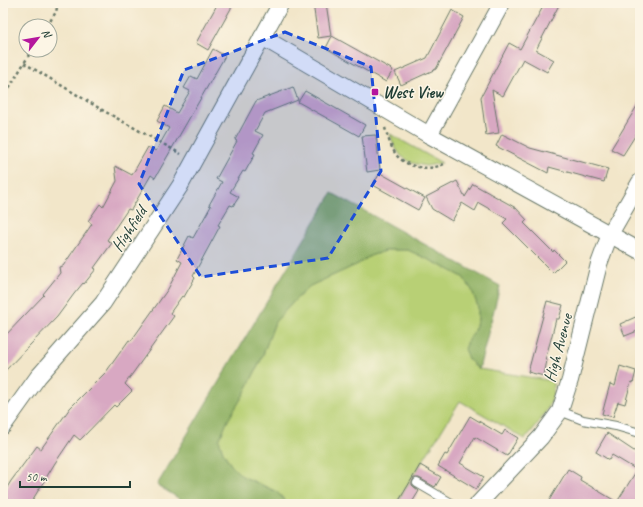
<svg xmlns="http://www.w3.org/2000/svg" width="643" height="507" viewBox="0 0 643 507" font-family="Caveat,sans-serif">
  <rect width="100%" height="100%" fill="#fcf5e5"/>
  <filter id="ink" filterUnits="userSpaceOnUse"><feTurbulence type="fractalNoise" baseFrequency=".025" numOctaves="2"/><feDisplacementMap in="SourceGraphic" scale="8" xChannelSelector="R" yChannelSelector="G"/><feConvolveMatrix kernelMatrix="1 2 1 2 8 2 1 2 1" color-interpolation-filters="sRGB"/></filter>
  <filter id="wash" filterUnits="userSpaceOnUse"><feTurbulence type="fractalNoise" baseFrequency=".012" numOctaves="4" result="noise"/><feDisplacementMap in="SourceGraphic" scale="16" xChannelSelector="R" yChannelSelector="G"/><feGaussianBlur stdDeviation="0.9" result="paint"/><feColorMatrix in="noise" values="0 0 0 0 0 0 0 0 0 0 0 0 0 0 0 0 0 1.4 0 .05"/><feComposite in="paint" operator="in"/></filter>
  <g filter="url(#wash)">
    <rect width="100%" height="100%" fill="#f2e6c9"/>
    <!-- green -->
    <g fill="#b8d075" stroke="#6c8654">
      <polygon points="390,134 442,163 426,166 412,163 401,156 394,146"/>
      <path d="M388 250H408L440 265 463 277 472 290 478 307V320L473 333 466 343 473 365 479 369 553 381C553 385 553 390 553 394 551 409 535 427 525 439L460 401 396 504H288L277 492 242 476 231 465 223 452 219 440 228 420 244 394 261 360 275 322 295 300 310 286 358 264 370 256Z"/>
    </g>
    <!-- forest -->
    <polygon fill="#92b266" stroke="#58784d" points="332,193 500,286 479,369 468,359 465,351 466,343 473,333 478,320 478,307 472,290 463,277 440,265 408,250 388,250 370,256 358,264 310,286 295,300 275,322 261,360 244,394 228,420 219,440 223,452 231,465 242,476 277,492 288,504 188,504 157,485"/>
    <g id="blocks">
      <!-- building -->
      <g fill="#d8a8c2">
        <polygon points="218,3 234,3 208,50 196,43"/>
        <polygon points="313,3 326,3 331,36 318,38"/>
        <polygon points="545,3 560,3 536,50 554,60 547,72 523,59 503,96 492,90 499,133 486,135 481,97 509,43 520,49"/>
        <polygon points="452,10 464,17 436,69 401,85 395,72 427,58"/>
        <polygon points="332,36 393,70 386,82 326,48"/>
        <polygon points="213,49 225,56 155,178 151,175 131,210 128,209 107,240 112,243 94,268 96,269 84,284 83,283 74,294 57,317 3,373 3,338 44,295 43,294 60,273 59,267 63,266 92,224 88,221 100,204 103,207 117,181 115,166 132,175 148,147 156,151 169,128 157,121 165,106 177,113 190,91 184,88 191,76 197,79"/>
        <polygon points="293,87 298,100 265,113 255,131 263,135 253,153 255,154 245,172 243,171 230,192 239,197 233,206 230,205 218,225 220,226 193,276 195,278 184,297 182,296 170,313 174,316 125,384 132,391 116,407 114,405 80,440 74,435 55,463 30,504 3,504 7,497 3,494 11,481 37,446 41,449 70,408 106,372 129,340 131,341 168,289 182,262 177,259 189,236 193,238 211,206 209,205 222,182 216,179 237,141 235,140 256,101"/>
        <polygon points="305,91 365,125 359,136 298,102"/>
        <polygon points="640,101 640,128 623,155 611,149"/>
        <polygon points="502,134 530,148 608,169 604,182 549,167 548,173 496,146"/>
        <polygon points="376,135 380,170 367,172 362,136"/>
        <polygon points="380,173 425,198 418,210 373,185"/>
        <polygon points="457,181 465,197 473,184 516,208 527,220 524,223 553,252 554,250 565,261 553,273 503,223 507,219 479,203 475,211 462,203 452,221 432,209 426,197"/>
        <polygon points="547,301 563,305 559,319 556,319 551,339 545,360 547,360 544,376 528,372"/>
        <polygon points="640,315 640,330 625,336 620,324"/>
        <polygon points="620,366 636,371 633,383 631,382 625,404 618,402 613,417 602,414 610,384 615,386"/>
        <polygon points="470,416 502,435 505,430 518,438 507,456 475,437 460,463 484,477 476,489 438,466 445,454 447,455"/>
        <polygon points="607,433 640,455 640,494 634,504 547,504 568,469 581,477 580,480 617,502 637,470 612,455 609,460 596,452"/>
        <polygon points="420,465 441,477 435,487 419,478 414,478 412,483 412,485 419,491 411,504 397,504"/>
      </g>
    </g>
  </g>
  <g filter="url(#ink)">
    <use href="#blocks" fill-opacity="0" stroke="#697868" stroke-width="1"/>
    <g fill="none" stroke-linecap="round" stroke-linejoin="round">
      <defs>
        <g id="service">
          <polyline points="560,411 583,420 616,426 640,433"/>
          <polyline points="417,483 453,504"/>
        </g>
        <g id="minor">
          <polyline points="262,37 429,135 640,251"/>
          <polyline points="429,135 502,3"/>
          <polyline points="3,426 38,377 103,303 180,186 281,3"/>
          <polyline points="478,504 541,437 560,411 570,380 599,264 610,234 640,182"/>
        </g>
      </defs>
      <!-- service casing -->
      <use href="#service" stroke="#697868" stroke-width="10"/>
      <!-- minor casing -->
      <use href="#minor" stroke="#697868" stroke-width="18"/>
      <!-- path -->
      <g stroke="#697868" stroke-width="2.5" stroke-dasharray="3 3" stroke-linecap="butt">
        <polyline points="47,26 56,12 58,3"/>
        <polyline points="24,63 104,111 181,154"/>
        <polyline points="3,98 32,50"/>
        <path d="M385 128C388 137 391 149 398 157 411 169 431 171 446 163"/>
      </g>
      <!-- service -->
      <use href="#service" stroke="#fff" stroke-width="8"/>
      <!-- minor -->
      <use href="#minor" stroke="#fff" stroke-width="16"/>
    </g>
  </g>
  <!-- marked area -->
  <path fill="#1d4ed8" fill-opacity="0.2" stroke="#1d4ed8" stroke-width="3" stroke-dasharray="8 5" stroke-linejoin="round" d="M285 32 371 67 381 171 328 258 201 277 139 184 184 70Z"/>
  <!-- markers -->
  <rect fill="#b5179e" stroke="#fcf5e5" stroke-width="1.5" x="371" y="88" width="8" height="8" rx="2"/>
  <g text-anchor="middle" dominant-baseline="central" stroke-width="3" stroke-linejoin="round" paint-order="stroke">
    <!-- poi labels -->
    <g font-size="17" font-weight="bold" fill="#1f3d34" stroke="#fcf5e5" text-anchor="start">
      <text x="383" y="92">West View</text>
    </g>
    <!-- street labels -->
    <g font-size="17" fill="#1f3d34" stroke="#fcf5e5">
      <text transform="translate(129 229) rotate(-57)">Highfield</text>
      <text transform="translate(558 348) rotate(-75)">High Avenue</text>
    </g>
  </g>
  <!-- margin -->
  <rect width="643" height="507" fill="none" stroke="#fcf5e5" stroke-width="16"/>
  <!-- north arrow -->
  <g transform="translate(38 38) rotate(59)"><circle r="19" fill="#fcf5e5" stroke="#a4ab9e"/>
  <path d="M0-3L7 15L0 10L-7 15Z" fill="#b5179e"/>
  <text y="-6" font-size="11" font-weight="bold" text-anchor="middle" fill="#1f3d34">N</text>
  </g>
  <!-- scale -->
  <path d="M20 481v6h110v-6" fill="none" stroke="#1f3d34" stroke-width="2"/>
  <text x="26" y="481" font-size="12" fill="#1f3d34" stroke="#fcf5e5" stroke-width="3" paint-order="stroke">50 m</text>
</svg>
